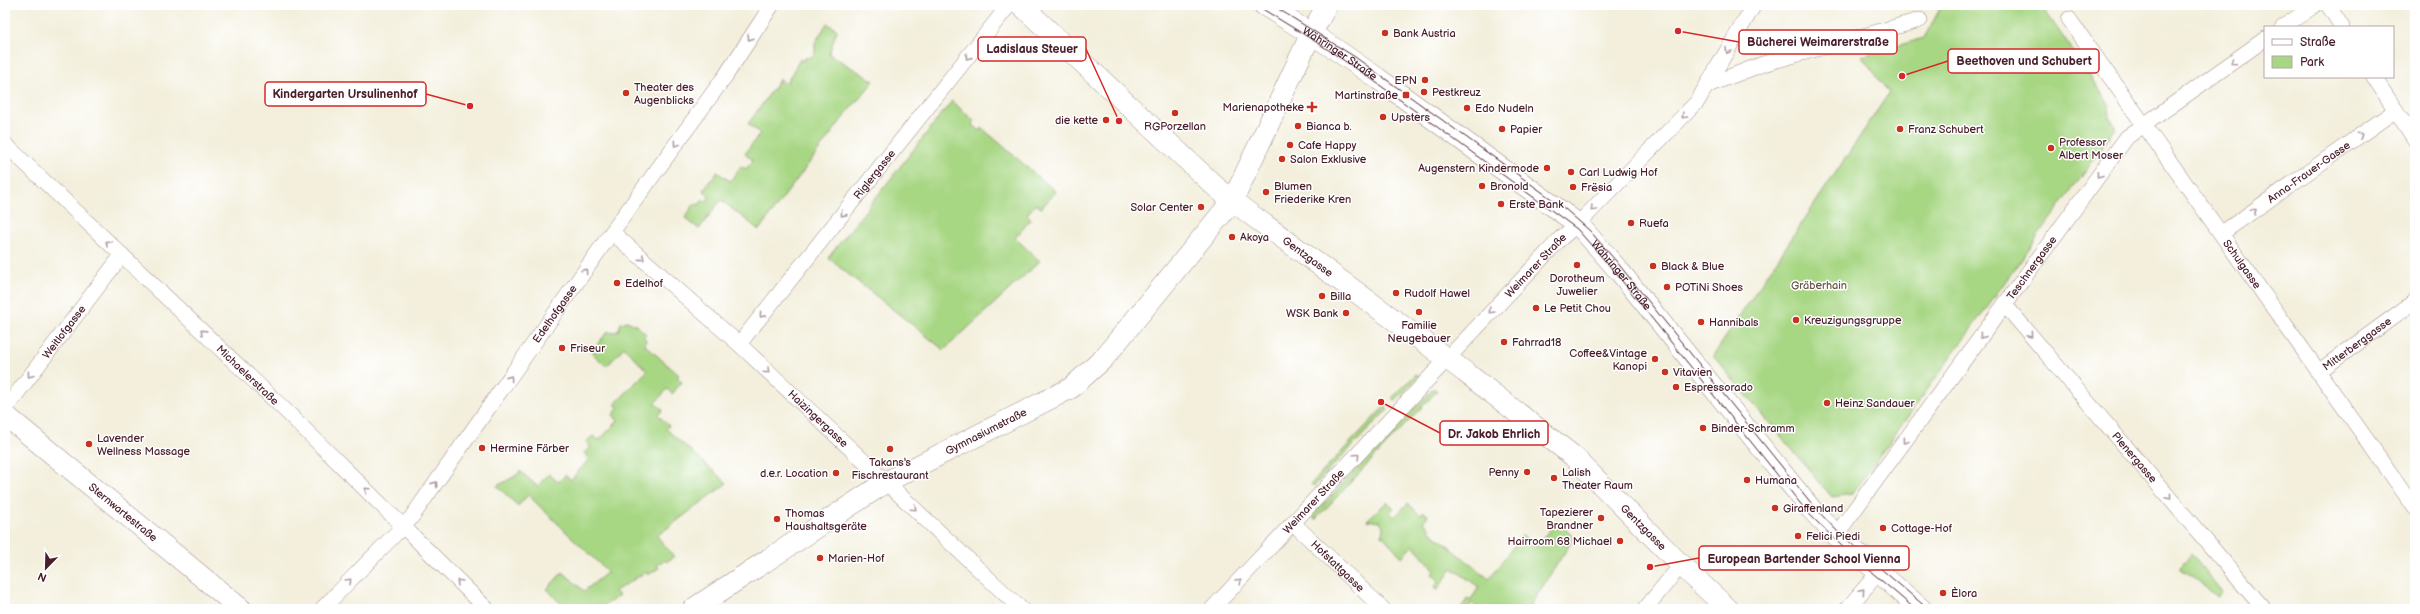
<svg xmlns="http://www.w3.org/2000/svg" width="2420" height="614" viewBox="0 0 2420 614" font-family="'Balsamiq Sans',sans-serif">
  <rect width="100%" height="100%" fill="#fff"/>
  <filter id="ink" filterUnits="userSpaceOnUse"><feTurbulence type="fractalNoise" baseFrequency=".025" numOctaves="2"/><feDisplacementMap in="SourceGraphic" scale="8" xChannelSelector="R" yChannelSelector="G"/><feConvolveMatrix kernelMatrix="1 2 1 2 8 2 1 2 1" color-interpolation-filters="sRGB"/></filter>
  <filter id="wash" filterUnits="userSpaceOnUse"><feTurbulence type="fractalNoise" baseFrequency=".012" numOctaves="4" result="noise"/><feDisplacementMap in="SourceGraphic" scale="16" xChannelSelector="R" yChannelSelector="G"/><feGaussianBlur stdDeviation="0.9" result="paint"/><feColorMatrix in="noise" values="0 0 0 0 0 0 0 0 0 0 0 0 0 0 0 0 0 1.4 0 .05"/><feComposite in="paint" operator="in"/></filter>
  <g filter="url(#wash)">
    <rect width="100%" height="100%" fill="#f3efdc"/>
    <!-- green -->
    <g fill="#a8d784" stroke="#797b58">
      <polygon points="1942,5 2041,5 2109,104 2110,118 2116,128 1852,494 1832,497 1713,356 1889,93 1862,56 1924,38"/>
      <polygon points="827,23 837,30 829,54 874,81 846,114 759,230 721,200 699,229 685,218 695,203 699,205 702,201 708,200 709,195 703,190 717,172 730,181 741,166 746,169 753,160 745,154 760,133 748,124 780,79 786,84 800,59 803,61 805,58 812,57 815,53 815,43"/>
      <polygon points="952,101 974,121 972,124 980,131 982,128 1056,192 1041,208 1036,204 1027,214 1031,219 1015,238 1040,261 944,350 828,258"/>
      <polygon points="627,321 636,325 646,334 643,337 646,339 645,345 679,375 677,378 682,382 672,394 667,389 655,403 663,410 658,415 669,426 666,429 727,483 657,536 674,557 666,562 664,560 657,565 659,568 648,575 646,572 615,591 619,596 599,609 566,609 547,589 563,572 584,591 608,572 528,495 518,506 497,486 517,475 520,471 537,486 549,474 558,482 565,475 571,480 589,459 584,453 591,447 586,442 593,436 599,440 618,421 613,415 618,408 615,404 647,371 624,347 608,365 605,365 593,354 593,350 608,331 611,333 618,331 621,323"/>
      <polygon points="1416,374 1419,376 1396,401 1392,398"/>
      <polygon points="1434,388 1437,391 1315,520 1312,516"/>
      <polygon points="1385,406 1388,409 1314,486 1311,484"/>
      <polygon points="1387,502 1394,508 1390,512 1395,517 1408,503 1420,515 1424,512 1428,515 1423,522 1430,528 1429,530 1489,579 1522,535 1537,546 1557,520 1574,538 1528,609 1478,609 1472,603 1468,609 1461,609 1467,599 1470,601 1479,587 1452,568 1437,591 1434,588 1439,581 1432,574 1435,570 1413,545 1402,557 1382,535 1383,526 1380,522 1367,520"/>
      <polygon points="2191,554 2222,592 2218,597 2180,568"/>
    </g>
  </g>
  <g filter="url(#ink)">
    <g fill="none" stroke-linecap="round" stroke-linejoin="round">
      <defs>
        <g id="street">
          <polyline points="2328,5 2342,27"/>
          <path id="s1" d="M2069 19 2415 508"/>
          <polyline points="2283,27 2315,5"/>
          <polyline points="2374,77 2415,140"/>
          <polyline points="1708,85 1763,64 1920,20"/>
          <path id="s2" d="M5 144 288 413 487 609"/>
          <path id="s3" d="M612 232 739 344 1021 609"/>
          <path id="s4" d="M2222 233 2396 110"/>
          <path id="s5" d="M2005 305 2264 609"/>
          <path id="s6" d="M739 344 1009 5"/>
          <path id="s7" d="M2318 372 2415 301"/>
          <path id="s8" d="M5 409 122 255"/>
          <path id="s9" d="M1293 523 1383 609"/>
          <path id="s10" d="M1836 535 2127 137 2265 39"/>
          <path id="s11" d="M322 609 411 518 612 232 726 75 772 5"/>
          <path id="s12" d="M1212 609 1561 238 1578 224 1697 102 1754 5"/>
          <polyline points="1645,609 1681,565"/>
          <polyline points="1847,609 1878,573"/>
        </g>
        <g id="secondary">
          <path id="s13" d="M1021 5 1217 188 1246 211 1465 372 1573 456 1681 565 1728 609"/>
          <path id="s14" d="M1264 5 1329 45 1377 78 1578 224 1620 272 1811 509 1836 535 1921 609"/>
          <path id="s15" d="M5 415 241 609"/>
          <path id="s16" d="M693 609 886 482 1071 388 1103 359 1233 200 1311 34 1327 5"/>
        </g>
      </defs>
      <!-- street casing -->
      <use href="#street" stroke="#9e8784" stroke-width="16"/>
      <!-- secondary casing -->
      <use href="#secondary" stroke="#9e8784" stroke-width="22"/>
      <!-- street -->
      <use href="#street" stroke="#fff" stroke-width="15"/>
      <!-- secondary -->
      <use href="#secondary" stroke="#fff" stroke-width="21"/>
      <!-- tram -->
      <g stroke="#4a1f2b" stroke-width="1">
        <polyline points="1256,5 1321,45 1370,78 1577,229 1614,271 1808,513 1849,553 1915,609"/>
        <polyline points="1272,5 1355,57 1564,208 1590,231 1616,261 1816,509 1838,532 1928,609"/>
      </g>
    </g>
    <!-- one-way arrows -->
    <defs><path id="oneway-chevron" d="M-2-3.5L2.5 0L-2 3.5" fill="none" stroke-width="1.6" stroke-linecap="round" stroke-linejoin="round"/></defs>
    <g stroke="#ae9aa0">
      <use href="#oneway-chevron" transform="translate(750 38) rotate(123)"/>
      <use href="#oneway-chevron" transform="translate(1728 51) rotate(121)"/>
      <use href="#oneway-chevron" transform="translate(968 57) rotate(129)"/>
      <use href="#oneway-chevron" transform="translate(2233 62) rotate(145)"/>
      <use href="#oneway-chevron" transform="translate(1684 116) rotate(134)"/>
      <use href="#oneway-chevron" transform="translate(2360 135) rotate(-35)"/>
      <use href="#oneway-chevron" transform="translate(676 144) rotate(126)"/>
      <use href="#oneway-chevron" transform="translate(2099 175) rotate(126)"/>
      <use href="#oneway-chevron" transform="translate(1593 209) rotate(134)"/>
      <use href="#oneway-chevron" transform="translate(2254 211) rotate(-35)"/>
      <use href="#oneway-chevron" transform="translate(843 214) rotate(129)"/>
      <use href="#oneway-chevron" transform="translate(108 243) rotate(-136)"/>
      <use href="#oneway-chevron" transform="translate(642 258) rotate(41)"/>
      <use href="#oneway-chevron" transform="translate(585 271) rotate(-55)"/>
      <use href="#oneway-chevron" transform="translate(1491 311) rotate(134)"/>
      <use href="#oneway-chevron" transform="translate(762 315) rotate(129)"/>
      <use href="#oneway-chevron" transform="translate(203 332) rotate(-136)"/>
      <use href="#oneway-chevron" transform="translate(2030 335) rotate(50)"/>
      <use href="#oneway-chevron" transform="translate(1982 336) rotate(126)"/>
      <use href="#oneway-chevron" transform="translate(767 371) rotate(43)"/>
      <use href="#oneway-chevron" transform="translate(30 375) rotate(127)"/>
      <use href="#oneway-chevron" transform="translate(510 378) rotate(-55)"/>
      <use href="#oneway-chevron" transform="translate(1905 441) rotate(126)"/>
      <use href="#oneway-chevron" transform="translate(1357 456) rotate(-46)"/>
      <use href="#oneway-chevron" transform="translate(435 484) rotate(-55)"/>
      <use href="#oneway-chevron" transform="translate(367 490) rotate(-136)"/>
      <use href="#oneway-chevron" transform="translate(2169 497) rotate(50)"/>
      <use href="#oneway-chevron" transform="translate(914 508) rotate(43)"/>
      <use href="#oneway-chevron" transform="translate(349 581) rotate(-45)"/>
      <use href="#oneway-chevron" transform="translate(1239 581) rotate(-47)"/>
      <use href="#oneway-chevron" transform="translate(459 582) rotate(-135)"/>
      <use href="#oneway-chevron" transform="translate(1862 591) rotate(-49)"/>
    </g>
  </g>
  <!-- markers -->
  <g fill="#c8321e" stroke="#fff" stroke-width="1.5">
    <circle cx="1385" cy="33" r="4"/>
    <circle cx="1425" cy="80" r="4"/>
    <circle cx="1424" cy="92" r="4"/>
    <circle cx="626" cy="93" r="4"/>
    <rect x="1402" y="91" width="8" height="8" rx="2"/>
    <path d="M1310 101h4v4h4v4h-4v4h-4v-4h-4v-4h4z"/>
    <circle cx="1467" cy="108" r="4"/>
    <circle cx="1175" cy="113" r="4"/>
    <circle cx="1383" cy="117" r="4"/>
    <circle cx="1106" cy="120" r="4"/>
    <circle cx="1298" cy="126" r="4"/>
    <circle cx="1502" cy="129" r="4"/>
    <circle cx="1900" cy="129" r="4"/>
    <circle cx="1290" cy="145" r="4"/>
    <circle cx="2051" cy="148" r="4"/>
    <circle cx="1282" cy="159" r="4"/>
    <circle cx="1547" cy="168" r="4"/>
    <circle cx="1571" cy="172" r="4"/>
    <circle cx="1482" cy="186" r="4"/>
    <circle cx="1573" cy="187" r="4"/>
    <circle cx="1266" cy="192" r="4"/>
    <circle cx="1501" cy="204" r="4"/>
    <circle cx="1201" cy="207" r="4"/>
    <circle cx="1631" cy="223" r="4"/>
    <circle cx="1232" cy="237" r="4"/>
    <circle cx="1577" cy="265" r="4"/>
    <circle cx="1653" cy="266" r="4"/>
    <circle cx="617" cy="283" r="4"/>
    <circle cx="1667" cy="287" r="4"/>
    <circle cx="1396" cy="293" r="4"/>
    <circle cx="1322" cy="296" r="4"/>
    <circle cx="1536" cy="308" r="4"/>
    <circle cx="1419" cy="312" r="4"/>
    <circle cx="1346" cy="313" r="4"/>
    <circle cx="1796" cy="320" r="4"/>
    <circle cx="1701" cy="322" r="4"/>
    <circle cx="1504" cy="342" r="4"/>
    <circle cx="562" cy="348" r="4"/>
    <circle cx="1655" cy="359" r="4"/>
    <circle cx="1665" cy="372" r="4"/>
    <circle cx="1676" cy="387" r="4"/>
    <circle cx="1827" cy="403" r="4"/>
    <circle cx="1703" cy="428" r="4"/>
    <circle cx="89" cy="444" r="4"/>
    <circle cx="482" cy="448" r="4"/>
    <circle cx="890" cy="449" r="4"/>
    <circle cx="1527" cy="472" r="4"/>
    <circle cx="836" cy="473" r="4"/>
    <circle cx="1554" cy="478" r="4"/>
    <circle cx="1747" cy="480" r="4"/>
    <circle cx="1775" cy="508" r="4"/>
    <circle cx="1601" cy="518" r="4"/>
    <circle cx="777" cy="519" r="4"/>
    <circle cx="1883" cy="528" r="4"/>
    <circle cx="1798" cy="536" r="4"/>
    <circle cx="1620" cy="541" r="4"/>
    <circle cx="820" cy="558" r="4"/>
    <circle cx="1943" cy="593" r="4"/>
  </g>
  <g text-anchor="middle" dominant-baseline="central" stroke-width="3" stroke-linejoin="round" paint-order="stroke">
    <!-- poi labels -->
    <g font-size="11" fill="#4a1f2b" stroke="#fff" text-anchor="start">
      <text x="1393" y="33">Bank Austria</text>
      <text x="1417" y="80" text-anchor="end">EPN</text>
      <text x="634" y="87">Theater des<tspan x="634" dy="13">Augenblicks</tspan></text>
      <text x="1432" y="92">Pestkreuz</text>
      <text x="1398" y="95" text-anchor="end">Martinstraße</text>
      <text x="1304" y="107" text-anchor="end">Marienapotheke</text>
      <text x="1475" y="108">Edo Nudeln</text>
      <text x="1391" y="117">Upsters</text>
      <text x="1098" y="120" text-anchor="end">die kette</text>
      <text x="1175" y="126" text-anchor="middle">RGPorzellan</text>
      <text x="1306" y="126">Bianca b.</text>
      <text x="1510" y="129">Papier</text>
      <text x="1908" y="129">Franz Schubert</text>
      <text x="2059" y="142">Professor<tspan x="2059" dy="13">Albert Moser</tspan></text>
      <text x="1298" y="145">Cafe Happy</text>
      <text x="1290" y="159">Salon Exklusive</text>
      <text x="1539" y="168" text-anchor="end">Augenstern Kindermode</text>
      <text x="1579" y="172">Carl Ludwig Hof</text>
      <text x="1274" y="186">Blumen<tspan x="1274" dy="13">Friederike Kren</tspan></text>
      <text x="1490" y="186">Bronold</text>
      <text x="1581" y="187">Frësia</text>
      <text x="1509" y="204">Erste Bank</text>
      <text x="1193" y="207" text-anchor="end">Solar Center</text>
      <text x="1639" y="223">Ruefa</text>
      <text x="1240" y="237">Akoya</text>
      <text x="1661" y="266">Black &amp; Blue</text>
      <text x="1577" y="278" text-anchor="middle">Dorotheum<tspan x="1577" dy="13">Juwelier</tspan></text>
      <text x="625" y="283">Edelhof</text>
      <text x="1675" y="287">POTiNi Shoes</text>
      <text x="1404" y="293">Rudolf Hawel</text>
      <text x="1330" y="296">Billa</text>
      <text x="1544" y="308">Le Petit Chou</text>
      <text x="1338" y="313" text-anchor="end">WSK Bank</text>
      <text x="1804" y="320">Kreuzigungsgruppe</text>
      <text x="1709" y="322">Hannibals</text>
      <text x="1419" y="325" text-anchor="middle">Familie<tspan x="1419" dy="13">Neugebauer</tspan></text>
      <text x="1512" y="342">Fahrrad18</text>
      <text x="570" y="348">Friseur</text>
      <text x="1647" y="353" text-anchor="end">Coffee&amp;Vintage<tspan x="1647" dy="13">Kanopi</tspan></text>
      <text x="1673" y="372">Vitavien</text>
      <text x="1684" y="387">Espressorado</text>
      <text x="1835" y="403">Heinz Sandauer</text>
      <text x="1711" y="428">Binder-Schramm</text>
      <text x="97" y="438">Lavender<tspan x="97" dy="13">Wellness Massage</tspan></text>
      <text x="490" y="448">Hermine Färber</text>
      <text x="890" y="462" text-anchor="middle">Takans's<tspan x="890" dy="13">Fischrestaurant</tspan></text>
      <text x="1519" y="472" text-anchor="end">Penny</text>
      <text x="1562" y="472">Lalish<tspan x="1562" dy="13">Theater Raum</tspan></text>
      <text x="828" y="473" text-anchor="end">d.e.r. Location</text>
      <text x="1755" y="480">Humana</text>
      <text x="1783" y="508">Giraffenland</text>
      <text x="1593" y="512" text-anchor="end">Tapezierer<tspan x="1593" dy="13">Brandner</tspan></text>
      <text x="785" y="513">Thomas<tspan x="785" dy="13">Haushaltsgeräte</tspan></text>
      <text x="1891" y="528">Cottage-Hof</text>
      <text x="1806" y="536">Felici Piedi</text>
      <text x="1612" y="541" text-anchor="end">Hairroom 68 Michael</text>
      <text x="828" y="558">Marien-Hof</text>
      <text x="1951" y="593">Èlora</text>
    </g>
    <!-- street labels -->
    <g font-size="11" fill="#4a1f2b" stroke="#fff">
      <text stroke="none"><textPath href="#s14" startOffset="90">Währinger Straße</textPath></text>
      <text stroke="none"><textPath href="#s4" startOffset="106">Anna-Frauer-Gasse</textPath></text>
      <text stroke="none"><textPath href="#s6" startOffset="217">Riglergasse</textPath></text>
      <text stroke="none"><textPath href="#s13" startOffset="382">Gentzgasse</textPath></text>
      <text stroke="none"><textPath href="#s1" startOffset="300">Schulgasse</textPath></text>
      <text stroke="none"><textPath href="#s12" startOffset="472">Weimarer Straße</textPath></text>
      <text stroke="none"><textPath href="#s10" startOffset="331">Teschnergasse</textPath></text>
      <text stroke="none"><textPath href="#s14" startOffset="450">Währinger Straße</textPath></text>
      <text stroke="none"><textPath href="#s11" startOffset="377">Edelhofgasse</textPath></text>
      <text stroke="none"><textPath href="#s8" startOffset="97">Weitlofgasse</textPath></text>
      <text stroke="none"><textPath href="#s7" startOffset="48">Mitterberggasse</textPath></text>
      <text stroke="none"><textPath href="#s2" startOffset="335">Michaelerstraße</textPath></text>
      <text stroke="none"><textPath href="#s3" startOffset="278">Haizingergasse</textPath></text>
      <text stroke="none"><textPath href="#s16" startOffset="343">Gymnasiumstraße</textPath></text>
      <text stroke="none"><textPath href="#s5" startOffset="200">Plenergasse</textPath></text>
      <text stroke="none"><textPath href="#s12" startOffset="148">Weimarer Straße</textPath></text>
      <text stroke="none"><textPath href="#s15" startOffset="153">Sternwartestraße</textPath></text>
      <text stroke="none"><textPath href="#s13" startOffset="814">Gentzgasse</textPath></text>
      <text stroke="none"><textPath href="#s9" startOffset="62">Hofstattgasse</textPath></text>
    </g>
    <!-- park labels -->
    <g font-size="11" fill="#665646" stroke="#fff">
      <text x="1819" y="285">Gräberhain</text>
    </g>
  </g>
  <!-- callouts -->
  <path fill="none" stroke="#d62828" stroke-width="1.5" d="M1678 31L1739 42M1119 121L1086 49M1902 76L1948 61M470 106L426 94M1381 402L1440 433M1650 567L1699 558"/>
  <g fill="#d62828" stroke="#fff" stroke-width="1.5">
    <circle cx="1678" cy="31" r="4"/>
    <circle cx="1119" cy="121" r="4"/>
    <circle cx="1902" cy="76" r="4"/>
    <circle cx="470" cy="106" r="4"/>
    <circle cx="1381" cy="402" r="4"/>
    <circle cx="1650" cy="567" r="4"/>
  </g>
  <g fill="#fff" stroke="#d62828" stroke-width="1.5">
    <rect x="1739" y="30" width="158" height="24" rx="4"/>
    <rect x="978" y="37" width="108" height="24" rx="4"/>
    <rect x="1948" y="49" width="151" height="24" rx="4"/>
    <rect x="265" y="82" width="161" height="24" rx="4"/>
    <rect x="1440" y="421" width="108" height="24" rx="4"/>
    <rect x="1699" y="546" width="210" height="24" rx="4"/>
  </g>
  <g font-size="12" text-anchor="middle" font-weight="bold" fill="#4a1f2b">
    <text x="1818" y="46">Bücherei Weimarerstraße</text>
    <text x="1032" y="53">Ladislaus Steuer</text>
    <text x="2024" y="65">Beethoven und Schubert</text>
    <text x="345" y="98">Kindergarten Ursulinenhof</text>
    <text x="1494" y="438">Dr. Jakob Ehrlich</text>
    <text x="1804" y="563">European Bartender School Vienna</text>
  </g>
  <!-- margin -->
  <rect width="2420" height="614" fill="none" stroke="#fff" stroke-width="20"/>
  <!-- legend -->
  <rect x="2264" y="26" width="130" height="52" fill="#ffffff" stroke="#b7a5aa"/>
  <rect x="2272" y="39" width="20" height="6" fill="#ffffff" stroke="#b7a5aa"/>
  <text x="2300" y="46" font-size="12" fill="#4a1f2b">Straße</text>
  <rect x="2272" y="56" width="20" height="12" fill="#a8d784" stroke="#b7a5aa"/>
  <text x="2300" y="66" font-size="12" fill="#4a1f2b">Park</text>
  <!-- north arrow -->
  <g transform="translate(46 568) rotate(203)" stroke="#ffffff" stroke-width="3" paint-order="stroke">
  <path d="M0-3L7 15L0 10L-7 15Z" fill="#4a1f2b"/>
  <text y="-6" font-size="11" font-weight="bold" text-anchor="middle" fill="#4a1f2b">N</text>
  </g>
</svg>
